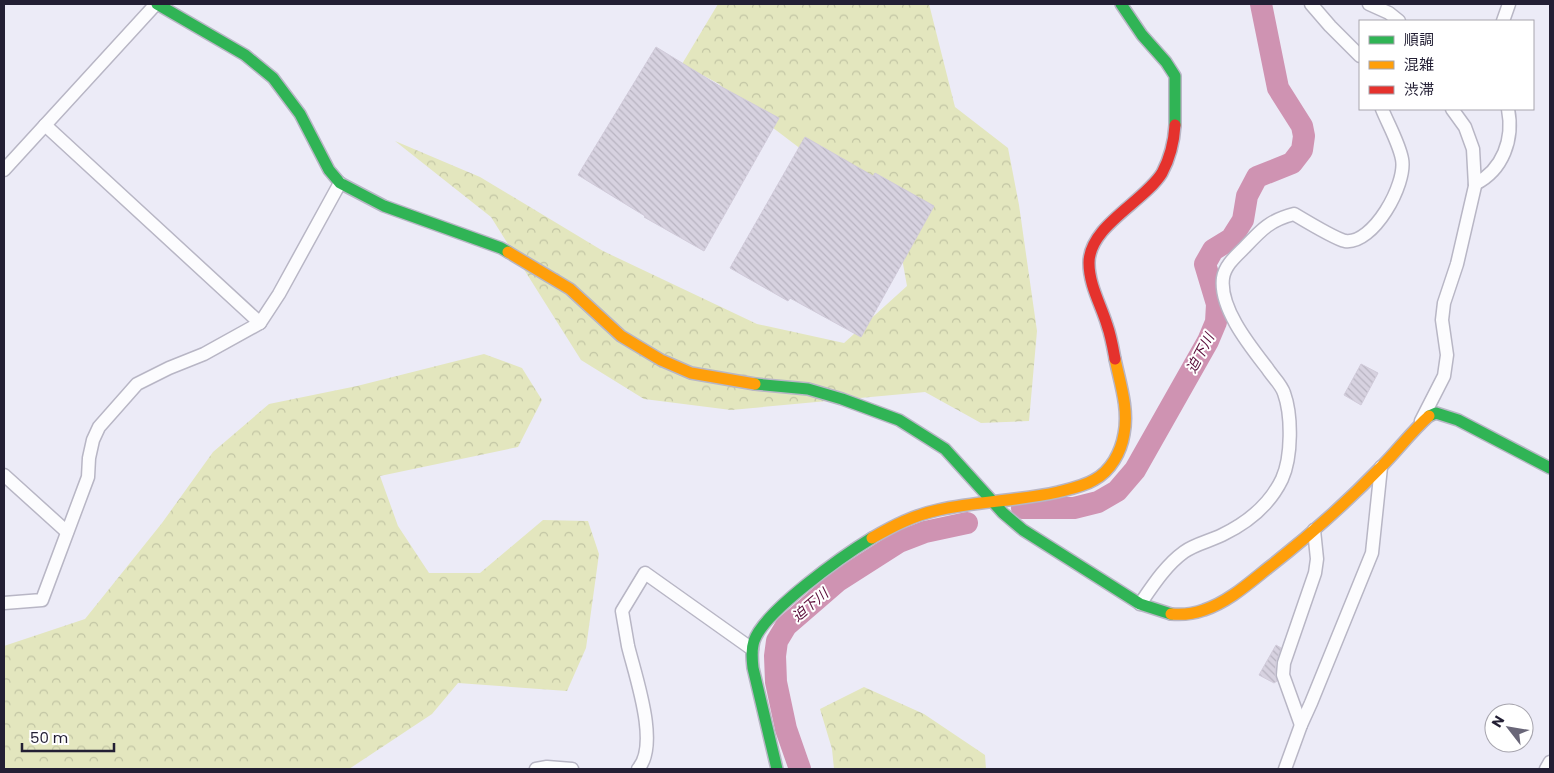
<svg xmlns="http://www.w3.org/2000/svg" width="1554" height="773" viewBox="0 0 1554 773" font-family="Poppins,'Noto Sans JP',sans-serif">
  <defs>
    <pattern id="forest-crowns" width="20" height="18" patternUnits="userSpaceOnUse" patternTransform="scale(1.25)"><rect width="20" height="18" fill="#e3e6be"/><path d="M2 6a3 3 0 1 1 6 0M12 15a3 3 0 1 1 6 0" fill="none" stroke="#c2c5a4"/></pattern>
    <pattern id="building-back-hatch" width="6" height="6" patternUnits="userSpaceOnUse" patternTransform="scale(1.25)"><rect width="6" height="6" fill="#d7d2e0"/><path d="M-1 5l2 2M0 0l6 6M5-1l2 2" fill="none" stroke="#b8b4c1"/></pattern>
  </defs>
  <rect width="100%" height="100%" fill="#ecebf7"/>
  <!-- forest -->
  <g fill="url(#forest-crowns)">
    <polygon points="718,4 929,4 955,107 1008,148 1019,205 1037,331 1029,421 981,423 925,392 731,410 644,399 581,360 491,217 395,141 480,177 603,251 757,324 844,343 907,286 894,214 814,159 731,96 719,84 682,64"/>
    <polygon points="484,354 522,368 542,400 518,447 380,476 398,526 429,573 480,573 543,520 588,521 599,554 586,648 567,691 458,683 432,714 349,769 4,769 4,646 85,619 162,523 213,452 269,404 357,386"/>
    <polygon points="864,687 924,714 985,755 986,769 834,769 832,749 820,709"/>
  </g>
  <g fill="none" stroke-linecap="round" stroke-linejoin="round">
    <!-- river -->
    <g stroke="#cf93b2" stroke-width="22">
      <polyline points="1022,508 1074,508 1098,502 1117,491 1135,470 1208,341 1216,322 1217,304 1205,264 1213,250 1231,239 1243,220 1247,196 1257,177 1292,163 1302,150 1304,136 1302,126 1278,88 1261,4"/>
      <polyline points="800,769 786,729 776,682 775,656 777,641 786,626 838,581 899,542 925,532 967,523"/>
    </g>
  </g>
  <!-- building -->
  <g fill="url(#building-back-hatch)" stroke="#d1cbda">
    <polygon points="656,47 718,85 779,118 704,251 644,217 645,216 578,175"/>
    <polygon points="805,137 873,176 875,173 934,206 861,337 790,298 788,301 730,268"/>
    <polygon points="1361,364 1378,373 1361,405 1344,395"/>
    <polygon points="1276,645 1281,648 1276,662 1275,675 1277,681 1274,683 1259,675"/>
  </g>
  <g fill="none" stroke-linecap="round" stroke-linejoin="round">
    <defs>
      <g id="street">
        <polyline points="1311,4 1330,26 1360,56"/>
        <polyline points="1369,4 1389,13 1399,21"/>
        <polyline points="1503,21 1509,4"/>
        <polyline points="45,125 260,323"/>
        <polyline points="4,170 156,4"/>
        <path d="M1475 184C1503 170 1514 139 1508 109"/>
        <polyline points="1421,421 1444,376 1447,355 1442,320 1444,303 1457,264 1475,186 1473,149 1465,127 1452,109"/>
        <polyline points="4,475 67,532"/>
        <polyline points="4,603 42,600 88,477 89,458 93,440 99,427 137,384 169,368 204,354 260,323 279,294 340,183"/>
        <path d="M1140 604C1153 585 1166 565 1184 552 1195 544 1210 541 1222 535 1247 523 1270 504 1282 479 1292 457 1292 415 1284 393 1281 384 1272 376 1267 368 1250 346 1219 308 1223 278 1225 265 1236 256 1245 247 1261 230 1270 220 1294 214 1304 220 1336 239 1345 241 1373 245 1407 184 1402 159 1399 143 1388 124 1382 109"/>
        <polyline points="1301,725 1283,675 1284,663 1315,573 1317,559 1314,530"/>
        <polyline points="536,769 547,767 572,769"/>
        <path d="M638 769C660 745 635 675 628 646 626 634 624 623 622 611L645 573 752 649"/>
        <polyline points="1285,769 1301,725 1311,703 1372,553 1381,467"/>
        <polyline points="1546,769 1550,762"/>
      </g>
      <g id="fast">
        <polyline points="157,4 245,55 273,78 300,114 329,170 340,183 384,206 501,248 508,252"/>
        <polyline points="1121,4 1142,35 1166,62 1175,76 1175,125"/>
        <polyline points="755,384 808,389 842,399 899,420 945,449 1003,513 1023,530 1140,604 1171,614"/>
        <polyline points="1429,416 1436,413 1458,420 1550,468"/>
        <path d="M777 769 753 668C752 659 751 650 754 641 764 611 844 555 872 538"/>
      </g>
      <g id="slow">
        <polyline points="508,252 570,289 621,336 661,360 691,373 755,384"/>
        <path d="M872 538C893 526 914 515 938 510 978 501 1019 501 1058 492 1070 489 1084 486 1094 480 1111 471 1121 452 1124 434 1129 409 1120 383 1115 359"/>
        <path d="M1171 614C1182 615 1193 614 1204 610 1228 602 1248 584 1268 568 1308 537 1346 503 1382 466 1398 450 1411 432 1429 416"/>
      </g>
      <path id="jam" d="M1115 359C1113 348 1111 336 1107 325 1101 305 1089 285 1089 263 1089 226 1144 202 1162 173 1170 158 1174 142 1175 125"/>
    </defs>
    <!-- street casing -->
    <use href="#street" stroke="#b8b6c5" stroke-width="15"/>
    <!-- fast casing -->
    <use href="#fast" stroke="#b8b6c5" stroke-width="14"/>
    <!-- slow casing -->
    <use href="#slow" stroke="#b8b6c5" stroke-width="14"/>
    <!-- jam casing -->
    <use href="#jam" stroke="#b8b6c5" stroke-width="14"/>
    <!-- street -->
    <use href="#street" stroke="#fcfcfe" stroke-width="12"/>
    <!-- fast -->
    <use href="#fast" stroke="#30b455" stroke-width="11"/>
    <!-- slow -->
    <use href="#slow" stroke="#ff9f0a" stroke-width="11"/>
    <!-- jam -->
    <use href="#jam" stroke="#e5322d" stroke-width="11"/>
  </g>
  <g text-anchor="middle" dominant-baseline="central" stroke-width="4" stroke-linejoin="round" paint-order="stroke">
    <!-- water labels -->
    <g font-size="14" font-style="italic" fill="#590b38" stroke="#fff">
      <text transform="translate(1200 353) rotate(-62)">迫下川</text>
      <text transform="translate(810 605) rotate(-40)">迫下川</text>
    </g>
  </g>
  <!-- border -->
  <rect width="1554" height="773" fill="none" stroke="#231f34" stroke-width="10"/>
  <!-- legend -->
  <rect x="1359" y="20" width="175" height="90" fill="#ffffff" stroke="#a7a5ae"/>
  <rect x="1369" y="36" width="25" height="8" fill="#30b455" stroke="#a7a5ae"/>
  <text x="1404" y="45" font-size="15" fill="#231f34">順調</text>
  <rect x="1369" y="61" width="25" height="8" fill="#ff9f0a" stroke="#a7a5ae"/>
  <text x="1404" y="70" font-size="15" fill="#231f34">混雑</text>
  <rect x="1369" y="86" width="25" height="8" fill="#e5322d" stroke="#a7a5ae"/>
  <text x="1404" y="95" font-size="15" fill="#231f34">渋滞</text>
  <!-- north arrow -->
  <g transform="translate(1509 728) rotate(301)"><circle r="24" fill="#ffffff" stroke="#a7a5ae"/>
  <path d="M0-4L9 19L0 12L-9 19Z" fill="#696678"/>
  <text y="-8" font-size="14" font-weight="bold" text-anchor="middle" fill="#231f34">N</text>
  </g>
  <!-- scale -->
  <path d="M22 743v8h92v-8" fill="none" stroke="#231f34" stroke-width="2.5"/>
  <text x="30" y="743" font-size="15" fill="#231f34" stroke="#ffffff" stroke-width="4" paint-order="stroke">50 m</text>
</svg>
